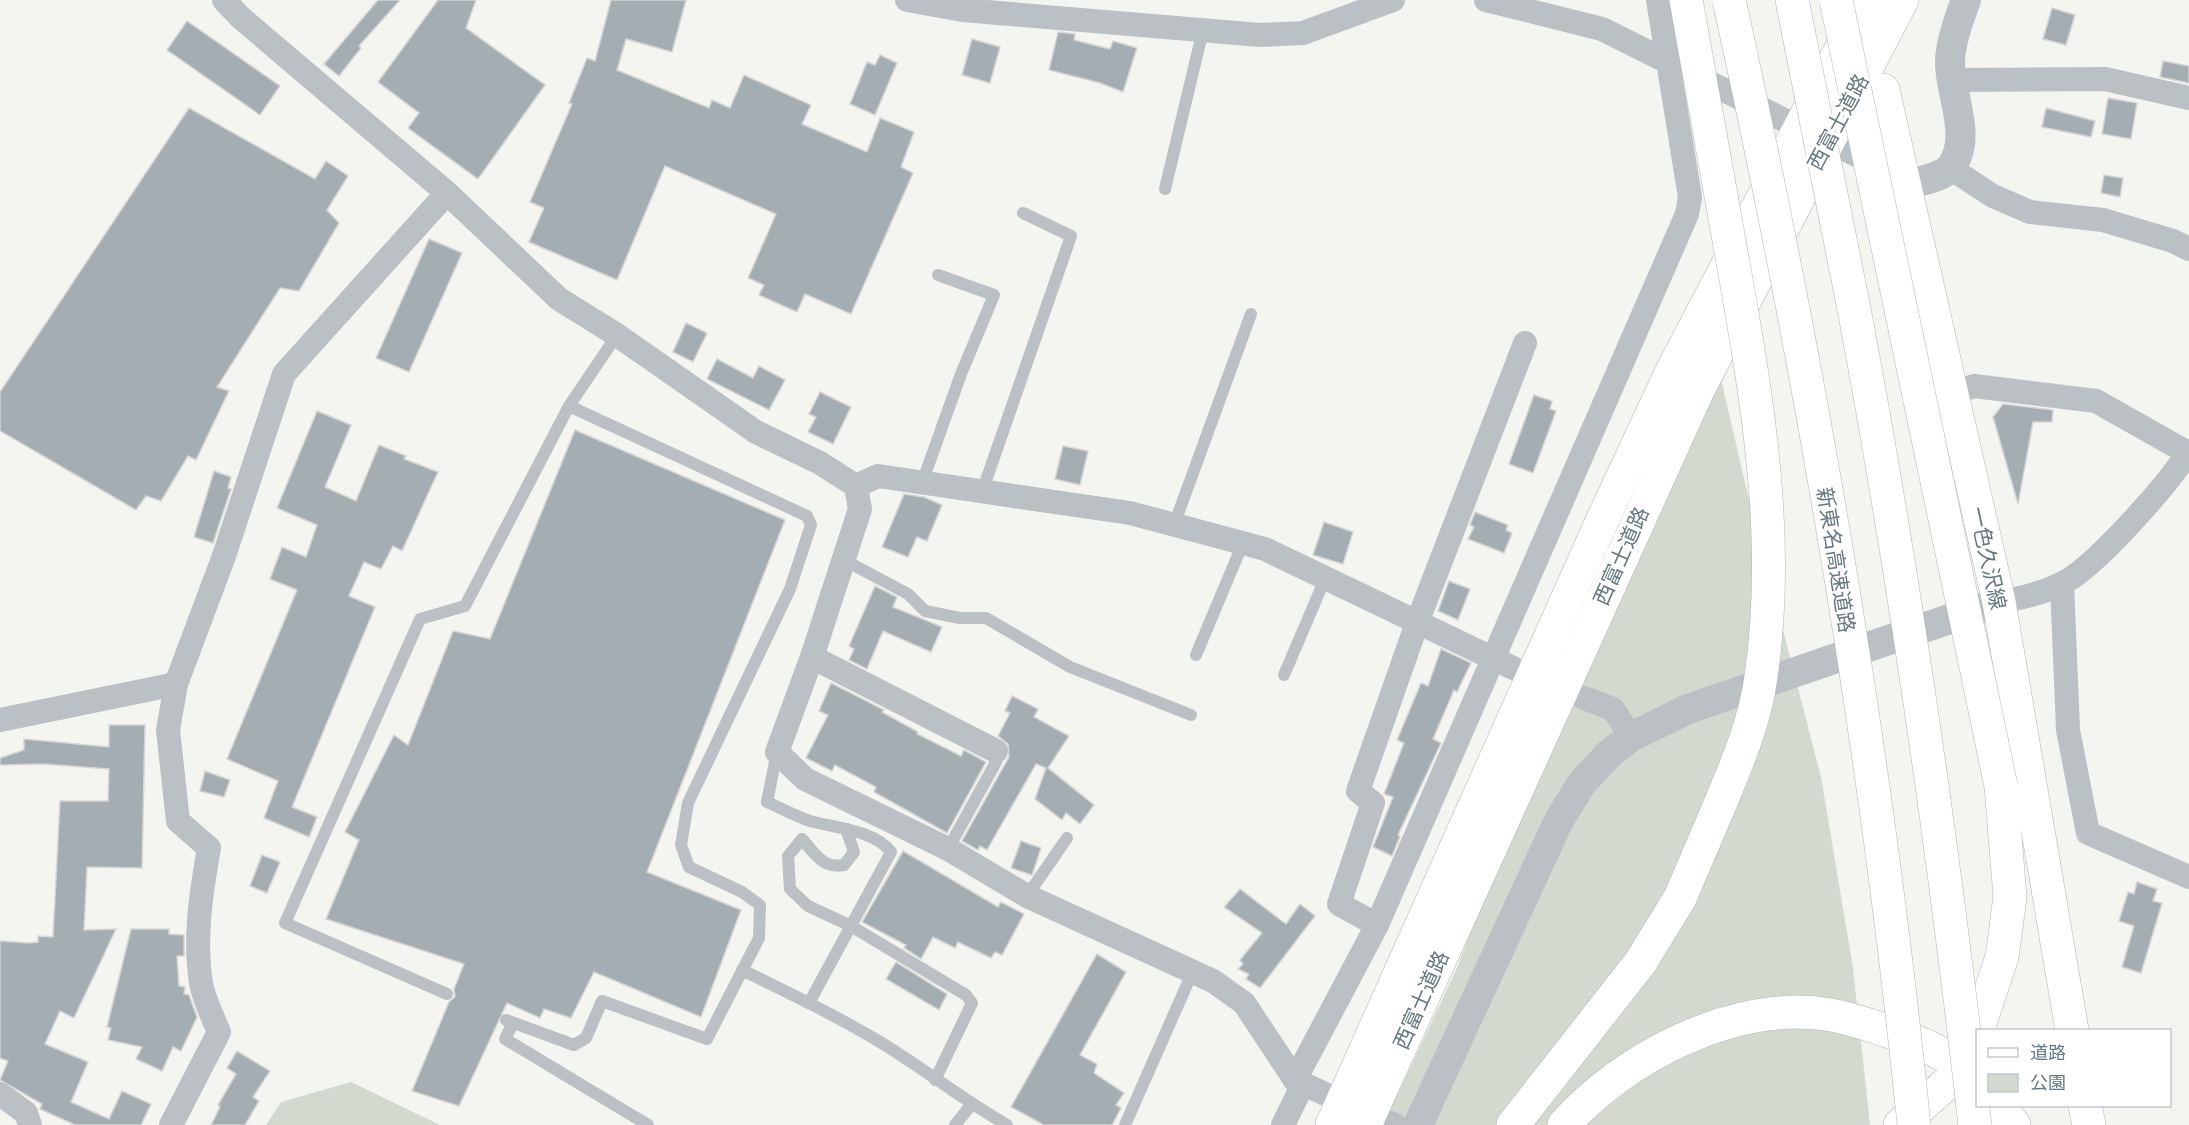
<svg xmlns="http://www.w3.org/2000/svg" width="2189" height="1125" viewBox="0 0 2189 1125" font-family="Arial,'Noto Sans JP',sans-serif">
  <rect width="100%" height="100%" fill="#f4f4f0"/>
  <!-- green -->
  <g fill="#d4d9d0">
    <polygon points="1721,379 1746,487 1821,777 1853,968 1870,1125 1383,1125 1457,968 1497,862"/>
    <polygon points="351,1082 440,1125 266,1125 281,1102"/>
  </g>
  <!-- building -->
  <g fill="#a4aeb2" stroke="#d5d5d3" stroke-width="1.5">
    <polygon points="378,0 400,0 359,46 361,48 339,76 324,64"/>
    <polygon points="438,0 476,0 466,28 545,85 478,179 408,128 419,113 378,82"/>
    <polygon points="611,0 686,0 672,52 626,39 617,70 709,108 712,100 730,108 744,75 811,105 802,124 867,152 880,118 914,132 901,167 913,173 851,314 805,294 797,312 759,295 764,285 748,278 776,214 665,166 617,280 529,242 544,208 530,202 572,104 569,103 587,58 595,61"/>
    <polygon points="2052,8 2075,15 2066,45 2043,39"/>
    <polygon points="187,21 280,86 260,115 167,50"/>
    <polygon points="1058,32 1075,34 1074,40 1110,49 1113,41 1137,48 1123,92 1100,83 1049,70"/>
    <polygon points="972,39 1000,47 990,83 962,75"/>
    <polygon points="880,55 897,63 875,115 850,104 867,62 875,65"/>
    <polygon points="2163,61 2189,66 2189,83 2160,77"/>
    <polygon points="2108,98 2137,103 2131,139 2102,134"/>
    <polygon points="189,108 315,179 326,161 348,176 327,210 339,223 299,291 280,288 217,387 229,391 196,460 188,456 161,501 146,496 136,510 0,431 0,392"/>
    <polygon points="2046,108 2095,121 2091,137 2042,127"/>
    <polygon points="2104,175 2123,178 2120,197 2101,193"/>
    <polygon points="429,239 462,253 409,372 376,358"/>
    <polygon points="686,323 707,333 693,362 673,352"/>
    <polygon points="717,359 753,378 759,366 785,380 769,410 707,379"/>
    <polygon points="820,392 851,407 833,444 808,432 816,417 809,414"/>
    <polygon points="1534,395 1552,401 1550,409 1556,411 1533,473 1509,464"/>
    <polygon points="2003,404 2053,410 2052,422 2033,422 2018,504 1993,417"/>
    <polygon points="317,411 351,425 325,487 356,501 379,445 406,456 404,459 438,472 402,551 393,546 381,569 364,562 349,596 375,607 292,807 317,817 309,837 264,818 278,781 227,759 297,590 270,579 282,547 306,557 317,525 277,508"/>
    <polygon points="575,430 785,520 647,872 741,910 701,1017 594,972 571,1018 544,1009 540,1018 507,1003 459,1106 412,1091 449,1002 455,997 454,989 464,964 326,919 359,840 345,832 394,735 408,745 453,631 490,639"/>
    <polygon points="1063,446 1088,451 1080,485 1055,479"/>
    <polygon points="214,471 231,477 228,488 231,489 213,543 194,537"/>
    <polygon points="904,494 924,497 942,505 927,541 917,537 908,557 882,547"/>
    <polygon points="1475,512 1508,525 1506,530 1512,533 1504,553 1468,539 1474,527 1470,525"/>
    <polygon points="1324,522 1353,532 1343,564 1313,555"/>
    <polygon points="1449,581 1470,589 1458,620 1438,611"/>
    <polygon points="875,586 897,597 893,607 942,627 931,652 883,631 867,669 849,660 854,649 849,646"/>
    <polygon points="1441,649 1471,663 1457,692 1454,690 1433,739 1441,743 1398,835 1400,836 1392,856 1373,847 1393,797 1384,794 1404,743 1397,740 1421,683 1428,686"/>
    <polygon points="831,683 884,710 882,712 918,732 917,734 961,756 964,750 986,762 947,833 874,792 876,787 835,765 832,771 806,758 828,715 819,711"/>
    <polygon points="1012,696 1038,709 1034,717 1069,736 1048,768 1094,805 1080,824 1066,813 1062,820 1035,799 1046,768 1036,764 987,850 980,846 978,850 962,841 1009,757 1008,744 998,736 1010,713 1005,711"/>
    <polygon points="109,725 145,725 142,868 87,867 84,930 116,929 74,1018 60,1011 45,1044 88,1062 71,1102 109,1119 122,1091 151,1104 141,1125 75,1125 40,1109 42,1104 0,1080 8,1061 0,1058 0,941 29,943 38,942 38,936 53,937 60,801 108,801 109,769 43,764 0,765 0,758 24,750 24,739 109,747"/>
    <polygon points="205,771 230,780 224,797 200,791"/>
    <polygon points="1021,841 1041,848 1032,875 1011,868"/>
    <polygon points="903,851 998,907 1001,902 1024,914 1002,955 995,952 991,958 958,942 955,948 933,937 921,959 904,948 906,945 862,922"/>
    <polygon points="262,855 280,862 267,893 250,886"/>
    <polygon points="2137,882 2157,889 2153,901 2162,903 2141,973 2122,967 2134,926 2119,921 2128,892 2134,894"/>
    <polygon points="1240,889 1286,924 1300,904 1315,916 1260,988 1246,979 1249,974 1238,969 1243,964 1240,960 1262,933 1224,907"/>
    <polygon points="131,929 169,929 169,934 184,935 184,956 177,956 179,986 185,987 184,994 189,995 197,1017 181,1051 173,1047 162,1071 136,1059 142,1047 108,1040 111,1028 107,1027"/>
    <polygon points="1097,954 1126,972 1080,1055 1097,1064 1094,1073 1124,1093 1116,1105 1121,1108 1112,1125 1044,1125 1011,1107"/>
    <polygon points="896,962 947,994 939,1010 886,979"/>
    <polygon points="237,1051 270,1071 253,1097 259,1101 245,1125 211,1125 220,1107 218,1105 236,1074 227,1068"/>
  </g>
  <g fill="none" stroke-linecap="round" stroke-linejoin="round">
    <defs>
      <g id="primary">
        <polyline points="1883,90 1999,602 2072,1030"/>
        <polyline points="2085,1106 2089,1125"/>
      </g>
      <g id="motorway">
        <polyline points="1974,1041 2002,957 2010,897 2001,786"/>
        <polyline points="1998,1106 2014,1125"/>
        <polyline points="1332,1125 1603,519 1672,371 1867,0"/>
        <polyline points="1365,1125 1698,390 1902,0"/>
        <polyline points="1513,1125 1640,963 1680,898 1721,802"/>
        <path d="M1564 1125C1623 1058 1733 1001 1825 1014 1845 1017 1867 1024 1887 1031 1919 1041 1953 1056 1978 1081"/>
        <polyline points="1900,1125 1945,1085"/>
      </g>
    </defs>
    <!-- primary casing -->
    <use href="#primary" stroke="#aeb4b7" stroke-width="34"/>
    <!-- motorway casing -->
    <use href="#motorway" stroke="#b0b5b7" stroke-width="34"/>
    <!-- service -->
    <g stroke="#bac0c3" stroke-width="12">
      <polyline points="1165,189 1203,30"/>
      <polyline points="922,483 961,374 994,295 938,275"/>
      <polyline points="982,492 1071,236 1023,213"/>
      <polyline points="1174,525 1251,314"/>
      <polyline points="844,560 908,594 925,611 960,618 986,618 1070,667 1191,715"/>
      <polyline points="1196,655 1243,543"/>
      <polyline points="1284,675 1325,579"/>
      <path d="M777 752 767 802C781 808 795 816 810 821 835 828 875 830 891 852L809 1003"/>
      <path d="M846 829 854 852 844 865C823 869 815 854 802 839L788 856 790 889 808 906 851 926 966 995 972 1003 935 1080"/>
      <polyline points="948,849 996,762 996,751"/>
      <polyline points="1027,896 1067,838"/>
      <path d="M742 970C789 993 835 1015 880 1042 923 1068 963 1100 1007 1125"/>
      <polyline points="447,994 285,923 420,619 465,606 569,406 617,335"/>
      <polyline points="506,1020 574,1045 586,1038 602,1001 707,1039 759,938 760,905 742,892 689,867 681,845 688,803 790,589 811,525 807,516 569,406"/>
      <polyline points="513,1023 505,1039 648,1125"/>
      <polyline points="955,1125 971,1105"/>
      <polyline points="1125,1125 1193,971"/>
    </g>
    <!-- minor -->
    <g stroke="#bac0c3" stroke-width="24">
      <polyline points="224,0 240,17 447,193 559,299 617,335 756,432 820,463 856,486 860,509 812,657 777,752 805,779 948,849 1027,896 1213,981 1244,1003 1295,1080 1325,1094"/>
      <polyline points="907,0 963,10 1260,35 1303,33 1393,0"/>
      <polyline points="1486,0 1602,29 1784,120"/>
      <polyline points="1951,80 2105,79 2189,98"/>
      <polyline points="1840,147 1879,165"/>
      <polyline points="1950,168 1993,196 2030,212 2103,220 2173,241 2189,249"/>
      <polyline points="1952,393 1974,386 2096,401 2188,453"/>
      <polyline points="856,486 878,476 1130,513 1265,549 1513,668"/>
      <polyline points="2062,584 2068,730 2088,833 2189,877"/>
      <path d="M1999 602C2020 598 2041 594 2061 584 2094 569 2169 483 2189 451"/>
      <polyline points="812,657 996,751"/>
      <polyline points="1584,698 1613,709 1631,737"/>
      <polyline points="0,720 176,684"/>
      <polyline points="1377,925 1339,904 1373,803 1358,791 1417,623 1525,343"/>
      <polyline points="1295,1080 1377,925 1687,214 1690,197 1658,0"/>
      <polyline points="0,1094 26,1113 30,1125"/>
      <polyline points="1391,1123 1395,1125"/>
      <path d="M171 1125 219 1032C213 1017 204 1000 201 983 194 938 201 893 209 848L178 821 168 730 176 684 224 556 284 374 447 193"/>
      <polyline points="1283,1125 1303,1084"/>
    </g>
    <!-- tertiary -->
    <g stroke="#bac0c3" stroke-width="30">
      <path d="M1905 186C1918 181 1942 178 1951 167 1973 137 1950 95 1950 63 1950 43 1959 19 1966 0"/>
      <polyline points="1418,1125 1559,820 1582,783 1609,754 1631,737 1688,709 1999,602"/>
    </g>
    <!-- primary -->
    <use href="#primary" stroke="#fff" stroke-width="33"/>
    <!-- motorway -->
    <use href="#motorway" stroke="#fff" stroke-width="33"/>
    <defs>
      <g id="motorway-bridge">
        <path d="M1686 0C1702 89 1718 178 1734 268 1758 403 1781 540 1761 677 1755 721 1738 761 1721 802"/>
        <path d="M1729 0C1811 370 1876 747 1914 1125"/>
        <path d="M1792 0C1813 103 1834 206 1854 309 1905 579 1944 852 1975 1125"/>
        <polyline points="1836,0 2001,786"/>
      </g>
    </defs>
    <!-- motorway-bridge casing -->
    <use href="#motorway-bridge" stroke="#b0b5b7" stroke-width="34" stroke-linecap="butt"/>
    <!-- motorway-bridge -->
    <use href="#motorway-bridge" stroke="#fff" stroke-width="33"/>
  </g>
  <g text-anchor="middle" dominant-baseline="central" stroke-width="6" stroke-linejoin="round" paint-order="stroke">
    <!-- street labels -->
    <g font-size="21" fill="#647881" stroke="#fff">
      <text transform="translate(1838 122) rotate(-62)">西富士道路</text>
      <text transform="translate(1621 556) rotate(-66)">西富士道路</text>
      <text transform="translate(1988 558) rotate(78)">一色久沢線</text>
      <text transform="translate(1836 560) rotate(81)">新東名高速道路</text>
      <text transform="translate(1421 1000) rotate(-66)">西富士道路</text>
    </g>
  </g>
  <!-- legend -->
  <rect x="1976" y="1029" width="195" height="78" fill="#ffffff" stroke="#c1c9cd" stroke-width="1.5"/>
  <rect x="1988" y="1048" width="30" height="9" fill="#ffffff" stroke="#c1c9cd" stroke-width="1.5"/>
  <text x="2030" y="1059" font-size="18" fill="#647881">道路</text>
  <rect x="1988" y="1074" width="30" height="18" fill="#d4d9d0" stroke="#c1c9cd" stroke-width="1.5"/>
  <text x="2030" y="1089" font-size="18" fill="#647881">公園</text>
</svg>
